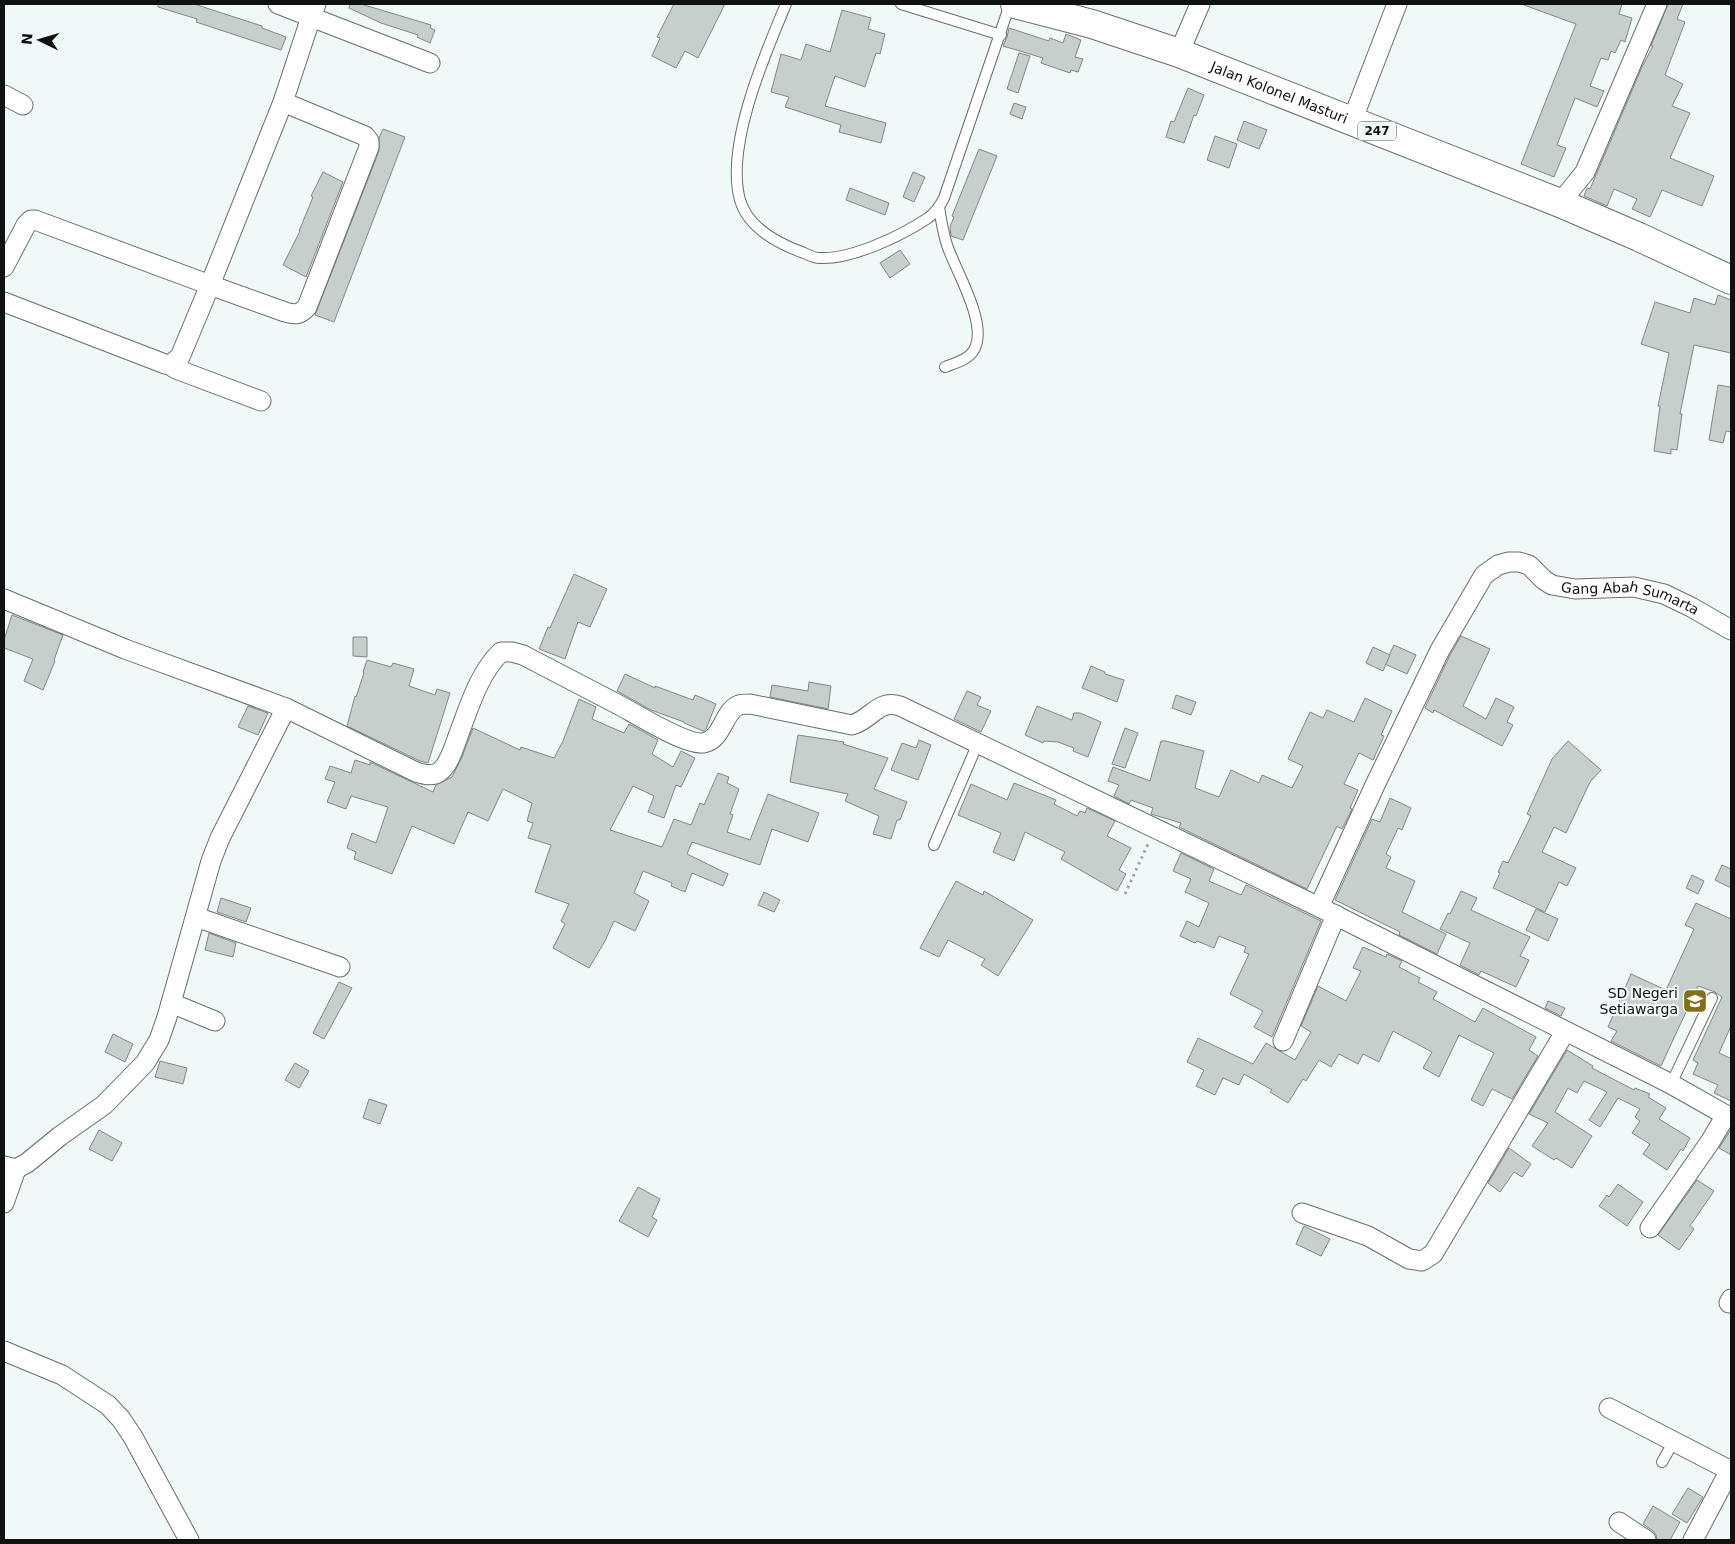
<svg xmlns="http://www.w3.org/2000/svg" width="1735" height="1544" viewBox="0 0 1735 1544" font-family="'DejaVu Sans',sans-serif">
  <rect width="100%" height="100%" fill="#f0f9f8"/>
  <!-- building -->
  <g fill="#c6cfcb" stroke="#818886">
    <polygon points="158,4 194,4 262,26 262,28 286,37 281,50 196,22 197,19 158,7"/>
    <polygon points="350,4 361,4 431,25 430,28 435,30 430,43 417,37 418,35 381,23 349,8"/>
    <polygon points="674,4 725,4 698,58 685,51 676,68 652,56 660,38 657,37"/>
    <polygon points="1525,4 1622,4 1619,14 1632,18 1625,42 1621,40 1615,53 1611,51 1608,60 1601,58 1590,86 1604,91 1597,107 1575,98 1557,145 1566,148 1554,177 1521,164 1576,24 1524,5"/>
    <polygon points="1668,4 1683,4 1677,19 1685,22 1665,75 1683,84 1672,106 1690,113 1670,158 1714,176 1702,206 1662,190 1650,217 1632,209 1637,199 1614,189 1607,206 1584,196 1587,188 1590,189 1642,67 1653,46 1651,46"/>
    <polygon points="842,10 871,18 868,29 885,34 880,54 876,53 865,87 835,76 825,106 886,123 881,143 839,132 841,125 785,107 789,97 771,92 781,54 801,60 806,44 830,52"/>
    <polygon points="1009,28 1049,41 1050,38 1063,43 1066,34 1081,40 1075,57 1083,59 1078,72 1071,70 1070,73 1041,63 1043,58 1003,46 1007,37"/>
    <polygon points="1019,53 1030,56 1018,93 1007,89"/>
    <polygon points="1188,88 1204,95 1196,116 1194,115 1184,143 1166,137 1171,121 1174,122"/>
    <polygon points="1014,103 1026,107 1022,119 1010,114"/>
    <polygon points="1244,121 1267,130 1259,149 1237,140"/>
    <polygon points="383,129 405,137 334,322 315,315 379,151 379,138"/>
    <polygon points="1215,136 1237,144 1229,168 1207,160"/>
    <polygon points="979,149 997,156 963,240 951,236 950,227 954,217 952,216"/>
    <polygon points="323,172 343,182 306,277 283,265 300,231 299,231 313,197 311,196"/>
    <polygon points="913,172 925,177 914,202 903,197"/>
    <polygon points="850,188 889,203 885,215 846,200"/>
    <polygon points="900,250 910,264 890,278 880,263"/>
    <polygon points="1718,295 1731,300 1731,353 1694,345 1680,414 1682,414 1677,450 1671,449 1671,454 1654,451 1660,406 1658,406 1669,353 1641,344 1655,302 1690,313 1694,298 1715,305"/>
    <polygon points="1718,385 1731,387 1731,432 1726,431 1723,443 1709,440"/>
    <polygon points="574,574 607,589 590,627 578,622 565,659 539,649 548,627 550,628"/>
    <polygon points="12,615 63,635 54,660 55,661 43,690 24,681 33,659 4,648 4,640"/>
    <polygon points="1461,636 1490,649 1463,706 1486,719 1496,698 1514,707 1507,722 1513,725 1502,746 1434,710 1433,713 1425,708 1450,655"/>
    <polygon points="353,637 367,637 367,657 353,656"/>
    <polygon points="1394,645 1416,655 1407,674 1385,664"/>
    <polygon points="1373,647 1390,655 1383,671 1366,663"/>
    <polygon points="367,660 391,667 393,663 414,669 409,686 435,695 437,689 450,693 428,763 420,761 347,726 355,696 356,697 364,673 363,672"/>
    <polygon points="1091,666 1105,672 1105,674 1124,680 1117,702 1082,688"/>
    <polygon points="625,674 655,688 655,686 693,700 695,695 716,704 706,729 703,731 684,723 684,722 651,710 617,691"/>
    <polygon points="809,682 831,686 828,709 770,697 772,685 808,691"/>
    <polygon points="967,691 981,697 977,705 991,711 981,732 954,719"/>
    <polygon points="1176,695 1196,702 1191,715 1172,708"/>
    <polygon points="1365,698 1392,711 1381,735 1384,736 1373,760 1359,753 1344,784 1358,790 1350,808 1352,809 1342,829 1337,826 1307,889 1179,827 1181,823 1151,814 1153,808 1131,800 1129,804 1114,796 1119,785 1108,781 1113,767 1150,781 1161,741 1166,741 1204,751 1195,788 1219,797 1231,770 1259,783 1262,775 1292,788 1303,766 1288,759 1310,712 1323,718 1327,710 1354,722"/>
    <polygon points="579,699 596,707 592,719 624,733 629,724 658,740 652,754 673,767 681,751 695,758 681,787 676,785 664,818 648,812 654,796 633,786 610,830 662,847 674,819 691,825 700,803 704,805 718,773 729,777 727,783 739,789 730,814 733,815 727,832 750,840 768,794 819,813 808,842 772,829 760,865 692,842 687,854 728,874 723,886 692,873 685,892 671,886 672,883 643,871 634,893 649,901 635,931 614,921 605,941 589,968 553,948 565,924 561,921 569,904 535,892 551,845 528,838 533,823 527,821 532,803 503,789 488,821 468,812 454,844 412,826 392,874 354,859 356,852 347,848 352,833 376,843 388,807 351,796 346,809 327,802 335,782 325,779 330,766 351,773 355,760 370,765 370,762 433,792 436,785 452,777 462,757 473,728 520,750 521,747 554,758 563,741"/>
    <polygon points="248,706 268,713 258,735 238,727"/>
    <polygon points="1037,706 1072,720 1074,713 1080,713 1101,722 1088,757 1073,751 1074,748 1058,742 1044,741 1043,743 1025,735"/>
    <polygon points="1125,728 1138,733 1125,768 1112,764"/>
    <polygon points="798,735 844,742 843,744 888,758 874,789 907,802 900,820 897,820 891,839 873,834 879,816 845,801 848,794 790,782"/>
    <polygon points="919,740 931,745 918,780 891,770 902,743 916,748"/>
    <polygon points="1568,741 1601,770 1590,782 1566,833 1554,827 1542,852 1576,868 1567,886 1559,882 1545,912 1493,888 1500,873 1498,872 1503,861 1508,863 1531,816 1527,814 1552,759"/>
    <polygon points="1014,783 1056,800 1054,804 1077,816 1080,811 1085,813 1087,808 1115,821 1107,836 1131,848 1119,870 1126,874 1117,891 1061,859 1065,852 1025,832 1014,861 993,852 1001,833 958,815 971,784 1007,800"/>
    <polygon points="1390,798 1411,808 1402,830 1398,828 1386,854 1391,857 1386,868 1415,881 1402,912 1446,934 1437,954 1399,935 1400,932 1335,900 1372,819 1380,822"/>
    <polygon points="1181,853 1214,869 1209,881 1241,895 1246,885 1321,921 1272,1037 1254,1027 1263,1011 1230,994 1249,954 1244,952 1246,947 1219,936 1214,948 1197,941 1195,943 1180,936 1187,921 1199,927 1209,903 1185,892 1191,879 1173,871"/>
    <polygon points="1722,865 1731,869 1731,888 1715,880"/>
    <polygon points="1692,875 1704,881 1698,894 1686,888"/>
    <polygon points="956,881 983,895 984,891 1033,920 998,976 981,965 985,959 948,940 939,957 920,948"/>
    <polygon points="1461,891 1477,898 1471,910 1530,937 1520,956 1529,960 1516,987 1481,971 1479,975 1460,965 1470,943 1440,929 1448,913 1450,914"/>
    <polygon points="764,892 780,900 774,912 758,905"/>
    <polygon points="221,898 251,908 246,922 217,912"/>
    <polygon points="1696,903 1731,919 1731,1026 1719,1053 1730,1058 1731,1056 1731,1101 1714,1093 1718,1085 1693,1074 1698,1063 1693,1060 1722,997 1715,992 1698,986 1661,1066 1611,1041 1617,1031 1608,1027 1631,974 1666,990 1694,929 1685,925"/>
    <polygon points="1536,909 1558,919 1548,941 1526,930"/>
    <polygon points="209,933 236,943 233,957 205,950"/>
    <polygon points="1363,947 1386,957 1387,954 1402,961 1399,967 1420,978 1418,982 1437,992 1433,999 1475,1022 1483,1008 1536,1037 1529,1050 1538,1056 1512,1099 1492,1089 1483,1106 1471,1100 1494,1053 1459,1035 1439,1077 1423,1068 1432,1052 1393,1031 1379,1062 1363,1054 1358,1064 1339,1054 1331,1067 1319,1060 1306,1081 1303,1079 1288,1103 1270,1092 1272,1090 1244,1074 1239,1085 1223,1078 1215,1095 1196,1086 1204,1070 1187,1062 1198,1038 1253,1064 1266,1043 1295,1060 1311,1032 1301,1026 1318,986 1346,1001 1361,971 1353,968"/>
    <polygon points="339,982 352,988 324,1039 313,1033"/>
    <polygon points="1548,1001 1565,1008 1561,1016 1545,1008"/>
    <polygon points="113,1034 133,1044 125,1062 105,1052"/>
    <polygon points="1567,1050 1593,1066 1592,1068 1634,1090 1635,1088 1650,1094 1648,1097 1666,1108 1659,1119 1690,1138 1683,1151 1681,1149 1667,1170 1643,1154 1650,1144 1632,1133 1640,1121 1635,1117 1640,1109 1618,1098 1600,1127 1589,1120 1607,1092 1584,1081 1577,1093 1568,1088 1555,1112 1592,1136 1572,1168 1556,1158 1554,1160 1532,1146 1548,1123 1529,1114"/>
    <polygon points="160,1061 187,1068 183,1084 155,1077"/>
    <polygon points="295,1063 309,1071 299,1088 285,1080"/>
    <polygon points="369,1099 387,1105 380,1124 363,1118"/>
    <polygon points="1731,1129 1731,1155 1719,1148"/>
    <polygon points="99,1130 122,1143 112,1161 89,1149"/>
    <polygon points="1509,1148 1531,1164 1522,1177 1514,1172 1500,1192 1488,1183"/>
    <polygon points="1697,1180 1714,1191 1690,1226 1694,1229 1679,1250 1658,1235"/>
    <polygon points="1618,1184 1643,1202 1627,1226 1599,1206 1607,1195 1609,1197"/>
    <polygon points="638,1187 660,1199 652,1217 657,1220 648,1237 619,1221"/>
    <polygon points="1304,1226 1330,1239 1321,1256 1296,1244"/>
    <polygon points="1688,1488 1703,1497 1687,1523 1672,1514"/>
    <polygon points="1653,1506 1680,1522 1670,1540 1657,1540 1656,1535 1653,1531 1643,1524"/>
  </g>
  <g fill="none" stroke-linecap="round" stroke-linejoin="round">
    <defs>
      <g id="lane">
        <path d="M786 4C765 54 725 146 740 200 748 228 779 244 804 253 809 255 814 258 819 258 851 260 901 236 928 218 935 213 940 206 944 198L1010 4"/>
        <polyline points="901,4 1001,35"/>
        <path d="M939 207C941 220 943 233 947 245 955 270 989 324 974 350 968 360 955 363 945 367"/>
        <polyline points="934,845 978,743"/>
        <polyline points="1671,1084 1712,998"/>
        <polyline points="1662,1462 1674,1441"/>
      </g>
      <g id="street">
        <polyline points="278,4 311,17 316,4"/>
        <polyline points="1179,53 1200,4"/>
        <polyline points="4,95 23,105"/>
        <polyline points="1352,121 1397,4"/>
        <polyline points="1560,203 1585,172 1657,4"/>
        <polyline points="4,267 26,225 31,220 35,220 210,285 283,102"/>
        <path d="M4 302 165 364 170 365 180 357 210 285 285 312C295 315 300 315 307 307L369 147V141L365 136 283 102 311 17 430 63"/>
        <polyline points="170,365 176,369 261,401"/>
        <polyline points="4,599 125,649 286,708"/>
        <path id="s1" d="M1319 907 1375 785 1440 650 1484 575 1498 565 1509 562H1519L1529 565 1544 580 1552 585 1575 589 1634 587 1664 594 1691 607 1731 630"/>
        <polyline points="196,917 340,967"/>
        <polyline points="171,1003 215,1021"/>
        <polyline points="1283,1041 1336,915"/>
        <path d="M4 1166 16 1169 27 1163 60 1136 104 1105 145 1063 159 1040 167 1017 211 861 220 838 286 708 416 772C423 774 432 777 439 772 450 765 455 743 460 731 470 704 480 672 501 652H512L523 655C555 672 587 688 619 705 636 714 685 745 703 743 723 740 723 711 739 705 742 704 746 704 750 704L852 725C872 719 878 699 900 706L1319 907 1671 1084 1731 1118"/>
        <polyline points="4,1203 16,1169"/>
        <polyline points="1302,1213 1368,1236 1409,1259 1422,1261 1433,1254 1565,1032"/>
        <polyline points="1650,1228 1710,1142 1726,1115"/>
        <polyline points="1729,1303 1731,1299"/>
        <polyline points="4,1351 62,1375 108,1405 121,1419 133,1437 189,1540"/>
        <polyline points="1609,1408 1731,1471"/>
        <polyline points="1619,1522 1646,1540"/>
        <polyline points="1693,1540 1730,1470"/>
      </g>
      <g id="primary">
        <path id="s2" d="M1015 4 1092 24 1179 53 1560 203 1639 237 1731 280"/>
      </g>
    </defs>
    <!-- lane casing -->
    <use href="#lane" stroke="#666e6e" stroke-width="12"/>
    <!-- street casing -->
    <use href="#street" stroke="#666e6e" stroke-width="21"/>
    <!-- primary casing -->
    <use href="#primary" stroke="#666e6e" stroke-width="30"/>
    <!-- path -->
    <polyline stroke="#9fa6a5" stroke-width="3" stroke-dasharray="2.5 4" stroke-linecap="butt" points="1125,894 1148,844"/>
    <!-- lane -->
    <use href="#lane" stroke="#fff" stroke-width="10"/>
    <!-- street -->
    <use href="#street" stroke="#fff" stroke-width="19"/>
    <!-- primary -->
    <use href="#primary" stroke="#fff" stroke-width="28"/>
  </g>
  <!-- icons -->
  <defs>
    <symbol id="school-square" viewBox="-11 -11 22 22"><rect x="-9" y="-9" width="18" height="18" rx="4" fill="#827112" stroke="#f0f9f8"/><path d="M0-5L7-2L0 1L-7-2ZM-4 1L0 2.5L4 1V4Q0 6-4 4Z" fill="#fff"/></symbol>
  </defs>
  <g fill-rule="evenodd">
    <use href="#school-square" x="1681" y="987" width="28" height="28"/>
  </g>
  <g text-anchor="middle" dominant-baseline="central" stroke-width="4.5" stroke-linejoin="round" paint-order="stroke">
    <!-- shield labels -->
    <rect fill="#f0f9f8" stroke="#525756" stroke-width="1" x="1358" y="121.5" width="38" height="19" rx="4"/>
    <g font-size="12" font-weight="bold" fill="#0f1211">
      <text x="1377" y="131">247</text>
    </g>
    <!-- street labels -->
    <g font-size="14" fill="#0f1211" stroke="#f0f9f8">
      <text stroke="none"><textPath href="#s2" startOffset="279">Jalan Kolonel Masturi</textPath></text>
      <text stroke="none"><textPath href="#s1" startOffset="531">Gang Abah Sumarta</textPath></text>
    </g>
    <!-- poi labels -->
    <g font-size="14" fill="#0f1211" stroke="#f0f9f8" text-anchor="end">
      <text x="1678" y="993">SD Negeri<tspan x="1678" dy="16">Setiawarga</tspan></text>
    </g>
  </g>
  <!-- border -->
  <rect width="1735" height="1544" fill="none" stroke="#0f1211" stroke-width="10"/>
  <!-- north arrow -->
  <g transform="translate(40 40) rotate(275)" stroke="#f0f9f8" stroke-width="4" paint-order="stroke">
  <path d="M0-4L9 19L0 12L-9 19Z" fill="#0f1211"/>
  <text y="-8" font-size="14" font-weight="bold" text-anchor="middle" fill="#0f1211">N</text>
  </g>
</svg>
